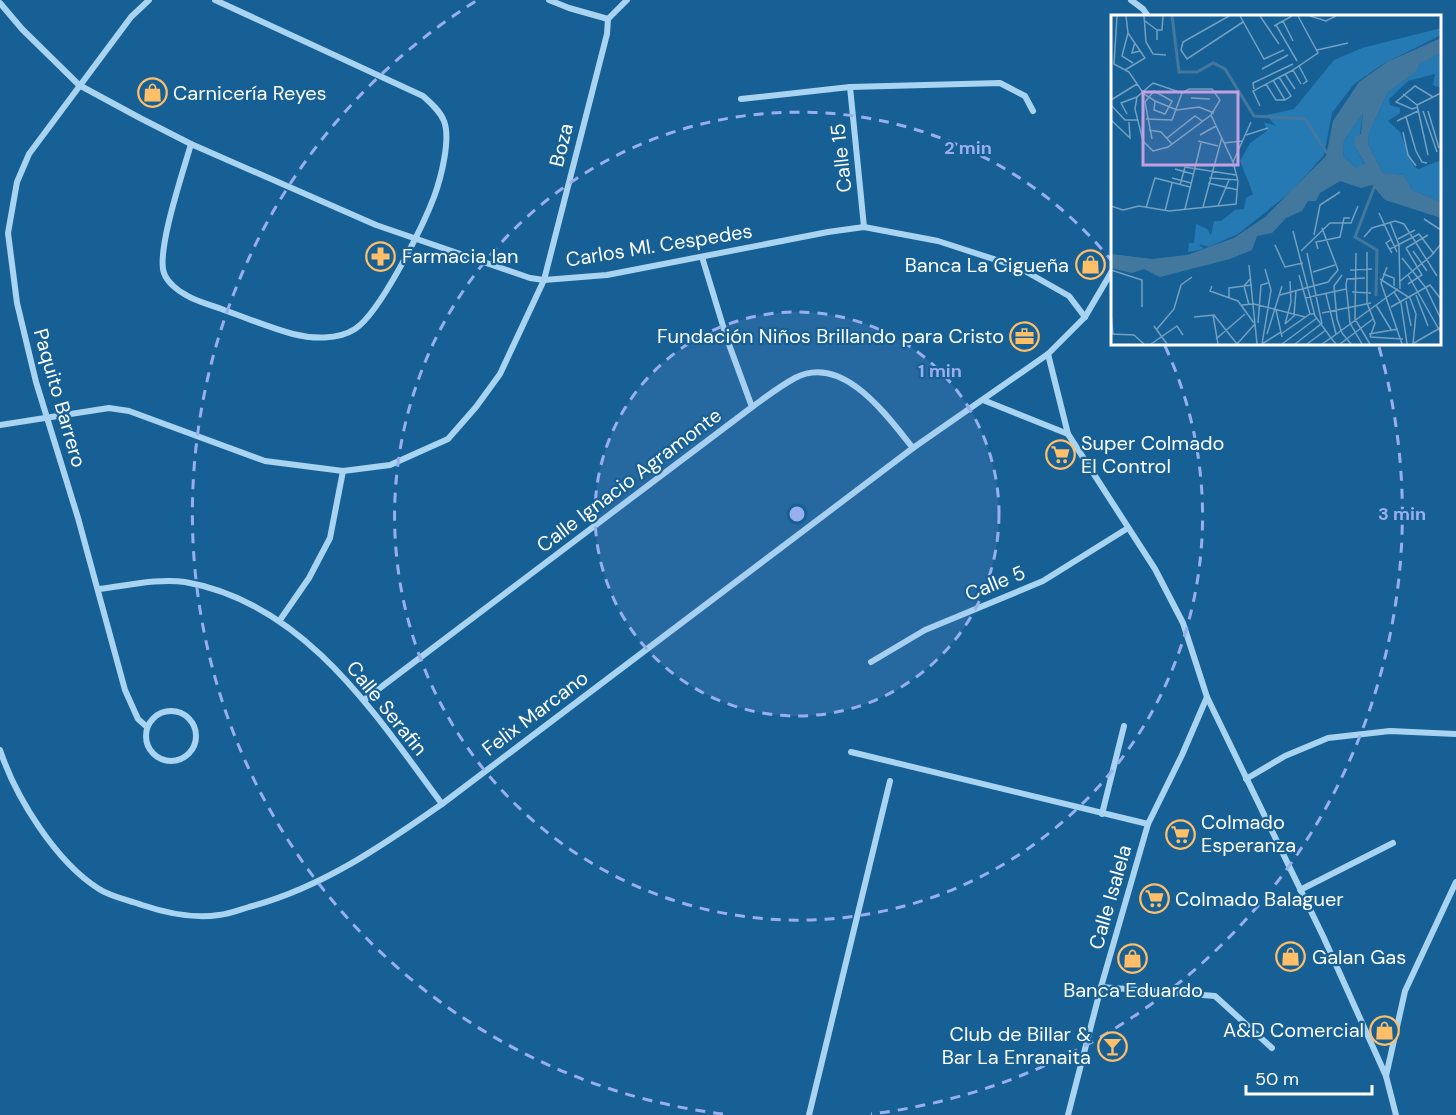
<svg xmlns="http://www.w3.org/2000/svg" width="1456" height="1115" viewBox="0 0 1456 1115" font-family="'DM Sans',sans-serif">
  <rect width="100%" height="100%" fill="#166096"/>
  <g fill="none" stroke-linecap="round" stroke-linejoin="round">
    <!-- minor -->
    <g stroke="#a8d4f1" stroke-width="6">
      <polyline points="549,0 569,8 608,19"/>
      <polyline points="1131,0 1143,9 1148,16"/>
      <polyline points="0,3 22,29 79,85 140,118 191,144 376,225 530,278 544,280 607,275 828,232 864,227 938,241 1018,267 1069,296 1085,317"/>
      <polyline points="608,19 627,0"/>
      <polyline points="850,87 864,227"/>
      <polyline points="741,99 850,87 1000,83 1025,96 1033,111"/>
      <path d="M191 144C184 169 156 251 164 273 167 282 178 291 186 295 197 302 212 305 224 310 247 318 270 328 293 334 312 339 338 340 355 329 380 313 423 226 434 197 441 178 451 139 444 121 440 111 431 103 423 96L215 0"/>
      <polyline points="702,257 727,339 752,407"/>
      <polyline points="1048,354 1068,434 1155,569 1183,623 1207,697 1323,936 1386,1076 1396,1115"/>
      <polyline points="983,400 1068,434"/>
      <polyline points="0,425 109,408 129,411 265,461 343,471 390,465 448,439 476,407 500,374 544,280 607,34 608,19"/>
      <path d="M99 589C126 586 158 578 185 582 305 603 375 714 442 804"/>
      <polyline points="280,620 309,578 330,538 343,471"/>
      <polyline points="871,662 925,630 1043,581 1128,528"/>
      <path d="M364 700 752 407C766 397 780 386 795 378 843 353 887 416 913 448"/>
      <circle cx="171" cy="736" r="25"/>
      <polyline points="147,727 138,719 125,690 78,518 36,382 17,303 8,233 17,182 29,154 131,17 149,0"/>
      <path d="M0 750C16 798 56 862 99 889 111 897 129 900 142 905 166 913 194 919 219 915 229 914 239 910 249 907 321 888 382 846 442 804L913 448 1048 354 1085 317 1112 271"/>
      <polyline points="851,752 1148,824"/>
      <polyline points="1246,779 1285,756 1328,738 1390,731 1456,734"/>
      <polyline points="1102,814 1124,726"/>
      <polyline points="1300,890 1393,843"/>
      <polyline points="1101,987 1215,996 1272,1048"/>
      <polyline points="1386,1076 1405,991 1456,882"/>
      <polyline points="809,1115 890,781"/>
      <polyline points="1068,1115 1101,987 1148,824 1182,755 1207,697"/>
    </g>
  </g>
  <!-- distance rings -->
  <circle cx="797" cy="514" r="202" fill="#99afed" fill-opacity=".12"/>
  <g fill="none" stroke="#99afed" stroke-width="3" stroke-dasharray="10 8">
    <circle cx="797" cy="514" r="202"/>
    <path d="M1165 346A404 404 0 1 1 1111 260"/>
    <path d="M723 1114A605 605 0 0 1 476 1M1379 347A605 605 0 0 1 871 1114"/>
  </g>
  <!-- icons -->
  <defs>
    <symbol id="shop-ring" viewBox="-11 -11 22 22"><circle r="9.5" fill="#166096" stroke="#ffbe68" stroke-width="1.5"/><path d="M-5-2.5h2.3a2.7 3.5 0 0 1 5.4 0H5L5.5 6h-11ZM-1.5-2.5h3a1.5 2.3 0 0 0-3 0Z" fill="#ffbe68"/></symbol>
    <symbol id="pharmacy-ring" viewBox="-11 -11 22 22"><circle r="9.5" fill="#166096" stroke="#ffbe68" stroke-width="1.5"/><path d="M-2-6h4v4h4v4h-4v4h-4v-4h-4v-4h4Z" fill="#ffbe68"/></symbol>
    <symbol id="office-ring" viewBox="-11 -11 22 22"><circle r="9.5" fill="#166096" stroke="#ffbe68" stroke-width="1.5"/><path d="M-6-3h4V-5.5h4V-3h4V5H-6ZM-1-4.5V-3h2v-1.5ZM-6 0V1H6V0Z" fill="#ffbe68"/></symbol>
    <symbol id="supermarket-ring" viewBox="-11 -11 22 22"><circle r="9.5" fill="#166096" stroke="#ffbe68" stroke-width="1.5"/><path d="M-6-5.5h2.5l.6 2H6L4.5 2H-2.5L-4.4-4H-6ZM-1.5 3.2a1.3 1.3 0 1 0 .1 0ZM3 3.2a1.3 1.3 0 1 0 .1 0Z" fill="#ffbe68"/></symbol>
    <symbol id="bar-ring" viewBox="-11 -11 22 22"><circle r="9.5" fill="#166096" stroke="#ffbe68" stroke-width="1.5"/><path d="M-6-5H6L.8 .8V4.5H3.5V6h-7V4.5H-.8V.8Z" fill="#ffbe68"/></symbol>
  </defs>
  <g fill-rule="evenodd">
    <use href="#shop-ring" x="136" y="76" width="33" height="33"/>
    <use href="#pharmacy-ring" x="364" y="240" width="33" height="33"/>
    <use href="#shop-ring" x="1074" y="248" width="33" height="33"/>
    <use href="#office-ring" x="1008" y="320" width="33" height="33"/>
    <use href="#supermarket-ring" x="1044" y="438" width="33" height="33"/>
    <use href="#supermarket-ring" x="1164" y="818" width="33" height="33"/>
    <use href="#supermarket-ring" x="1138" y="882" width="33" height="33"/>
    <use href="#shop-ring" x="1274" y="940" width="33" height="33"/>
    <use href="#shop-ring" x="1116" y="942" width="33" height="33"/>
    <use href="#shop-ring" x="1368" y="1014" width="33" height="33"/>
    <use href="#bar-ring" x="1096" y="1030" width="33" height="33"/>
  </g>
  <g text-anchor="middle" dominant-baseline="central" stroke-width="4.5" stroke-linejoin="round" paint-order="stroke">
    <!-- poi labels -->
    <g font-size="20" fill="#fff" stroke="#166096" text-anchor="start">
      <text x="173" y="93">Carnicería Reyes</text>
      <text x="402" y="256">Farmacia Ian</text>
      <text x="1069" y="265" text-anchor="end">Banca La Cigueña</text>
      <text x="1004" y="336" text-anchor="end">Fundación Niños Brillando para Cristo</text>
      <text x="1081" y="443">Super Colmado<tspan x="1081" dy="23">El Control</tspan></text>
      <text x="1201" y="822">Colmado<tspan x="1201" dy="23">Esperanza</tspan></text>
      <text x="1175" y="899">Colmado Balaguer</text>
      <text x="1312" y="957">Galan Gas</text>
      <text x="1133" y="990" text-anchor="middle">Banca Eduardo</text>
      <text x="1364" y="1030" text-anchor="end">A&amp;D Comercial</text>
      <text x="1091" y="1034" text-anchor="end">Club de Billar &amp;<tspan x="1091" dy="23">Bar La Enranaita</tspan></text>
    </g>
    <!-- street labels -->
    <g font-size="20" fill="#fff" stroke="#166096">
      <text transform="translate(561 145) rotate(-76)">Boza</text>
      <text transform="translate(841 158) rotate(-96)">Calle 15</text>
      <text transform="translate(659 245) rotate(-9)">Carlos Ml. Cespedes</text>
      <text transform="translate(60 398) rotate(74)">Paquito Barrero</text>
      <text transform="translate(629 480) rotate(-37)">Calle Ignacio Agramonte</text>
      <text transform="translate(995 583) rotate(-22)">Calle 5</text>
      <text transform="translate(387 708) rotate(51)">Calle Serafin</text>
      <text transform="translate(535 713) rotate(-37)">Felix Marcano</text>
      <text transform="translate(1110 897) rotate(-74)">Calle Isalela</text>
    </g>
  </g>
  <!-- overview -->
  <g transform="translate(1111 15)">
    <rect width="330" height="330" fill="#166096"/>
    <path d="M330 13V20L272 49 243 69 221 98 213 140 181 176 127 219 98 232 88 229 93 234 77 237 78 228H83L85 209 96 214 100 220 103 206H110L124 195 133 194 135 183 142 179 129 146 139 128 156 116 153 107 165 111 155 100 183 94 223 45 251 33ZM330 38V73L322 70 324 59 297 66 278 84 279 90 289 93V98L277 106 289 117 303 152 308 154 330 145V187L301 175 293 160 272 158 257 129 258 118 277 77 305 57 307 49ZM252 98 249 119 243 130 254 150 245 153 232 141 233 125Z" fill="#257ab3"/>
    <path d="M330 23V38L308 49 305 57 277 77 258 118 257 129 272 158 293 160 301 175 330 187V203L274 185 261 170 250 173 229 166 209 178 205 186H197L191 196 175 203 161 218 146 221 141 235 119 244 49 262 33 254 21 258 0 253V239L41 244 76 240 123 223 154 202 215 141 222 106 248 67 276 47ZM252 98 250 119 244 122 243 130 254 149 245 153 232 141 233 125Z" fill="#43789e" fill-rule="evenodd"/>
    <path fill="none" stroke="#43789e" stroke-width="3" d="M61 1 68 57H86L102 48 114 54 143 101 194 104 216 138M264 170 244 222 266 235 265 281"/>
    <path fill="none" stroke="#73a0c0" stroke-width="1.5" d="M6 1 3 49 18 57 33 79 44 86 66 95 88 92 103 98M15 1 17 18 11 41 22 48M33 1 35 27 42 39 55 40M118 1 72 27 70 35 76 44 132 7M129 1 153 44 173 35M149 1 168 29M187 1 207 38 182 55 190 69M199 1 215 6 225 1M34 6 46 15V25M172 6 182 26M165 10 186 46M163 11 181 1M46 15H51L52 1M24 27 21 38 29 36M206 35 237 28M188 51 196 66 192 69M151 54 177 40M14 55 34 43 17 18M174 59 184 74M162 65 174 85M42 68 71 78 78 74H101L109 85 100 100 57 132 42 136 32 126 24 94 26 82ZM155 69 165 85H174L180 81 168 62M143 74 142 68 182 49M292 79 306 90 317 140M80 83 99 84M0 85 26 69M0 90 14 105H26M306 90 330 78M149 91 142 76 182 55M307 92 301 94 285 87 304 71 322 82M312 96 326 137M317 96 328 133M16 99 10 88 26 82M295 102 305 136 311 147 316 148M35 104 61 105 71 78M0 105 19 123 18 107M286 106 307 96M38 115 50 117 61 129M292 117 297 140 305 151M89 120 105 111M135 120 157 113M56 123 84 101 91 106M41 124 34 87 43 76 61 86 54 99 43 95 44 86M87 126 107 131M113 128 131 126M122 147 140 107M64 154 82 159M61 163 80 168M98 163 127 165M97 168 127 175M69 170 74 152 125 160M0 191 12 195 28 191 58 196 125 189 127 166 122 147 100 100M107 191 118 165M92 192 111 122M35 193 44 163 79 172M74 194 90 128M54 196 61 168M268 198 286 237M313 204 330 215M279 207 288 230 289 274M182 216 204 301 220 323 287 274M203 220 209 190 229 177M253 222 261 213 284 206 293 209 326 261M281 224 275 228 281 238M287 224 304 215M164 230 174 252 192 248M295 233 311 260 297 269M295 233 317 220M207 234 205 227 229 222 233 203H239M279 234 308 219 323 239M190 236 219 208H240L247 191M302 236 316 256M256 237V288L264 308 259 322M196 238 211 309M245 238 244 304 259 329M291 243 315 273 330 304M138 250 146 329M276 252 270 268 291 329M0 255 31 265V292M239 255 261 254M202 257 224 250M272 259 283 263V271M188 260 199 299M231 260 223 271 226 304 231 318 240 329M297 260 330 318M269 264 299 283 305 299 302 329M288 267 320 241 330 229M101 271 99 276 127 286 143 308M241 277 260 278M283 277 290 288 296 329M215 279 225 319M169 280 217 267 227 255 211 213M305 280 317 311M118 282V273L141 270M194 283 235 274M295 286 300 311M131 290 143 289 194 302M138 290 133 271 140 263M265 290 281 316M280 292 319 270 329 283M165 295 171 322M0 298 2 319M211 298 260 288M102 300 107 329M83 302 103 300 126 329M147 308 150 270 157 268M174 309 180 287 179 266M174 309 183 301 185 275M43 311 56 329M46 314 63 294 70 270 81 262M0 319 23 320 33 329M156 319 171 271M170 319 199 299H204M258 319 287 314M259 322 292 324M105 324 134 299M303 328 329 313M40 329 66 311 72 320M126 329 144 309M151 329 160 275 154 254M151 329 170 317M171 329 206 303M184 329 210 309M196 329 215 315M211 329 220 323 225 329M229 329 262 304M251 329 239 308 235 270 236 264 254 263"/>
    <path fill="#c4a0e2" fill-opacity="0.15" stroke="#c4a0e2" stroke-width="3" d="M32 77H127V150H32Z"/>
    <rect width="330" height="330" fill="none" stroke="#fff" stroke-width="3"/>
  </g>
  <circle cx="797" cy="514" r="9" fill="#99afed" stroke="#166096" stroke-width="3"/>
  <g font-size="18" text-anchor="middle" font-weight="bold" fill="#99afed" stroke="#166096" stroke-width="4.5" stroke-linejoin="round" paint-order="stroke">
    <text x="968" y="154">2 min</text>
    <text x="940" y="377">1 min</text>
    <text x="1402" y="520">3 min</text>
  </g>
  <!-- scale -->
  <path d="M1246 1085v9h126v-9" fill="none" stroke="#ffffff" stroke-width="3"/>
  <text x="1255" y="1085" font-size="18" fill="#ffffff" stroke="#166096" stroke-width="4.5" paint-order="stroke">50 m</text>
</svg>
